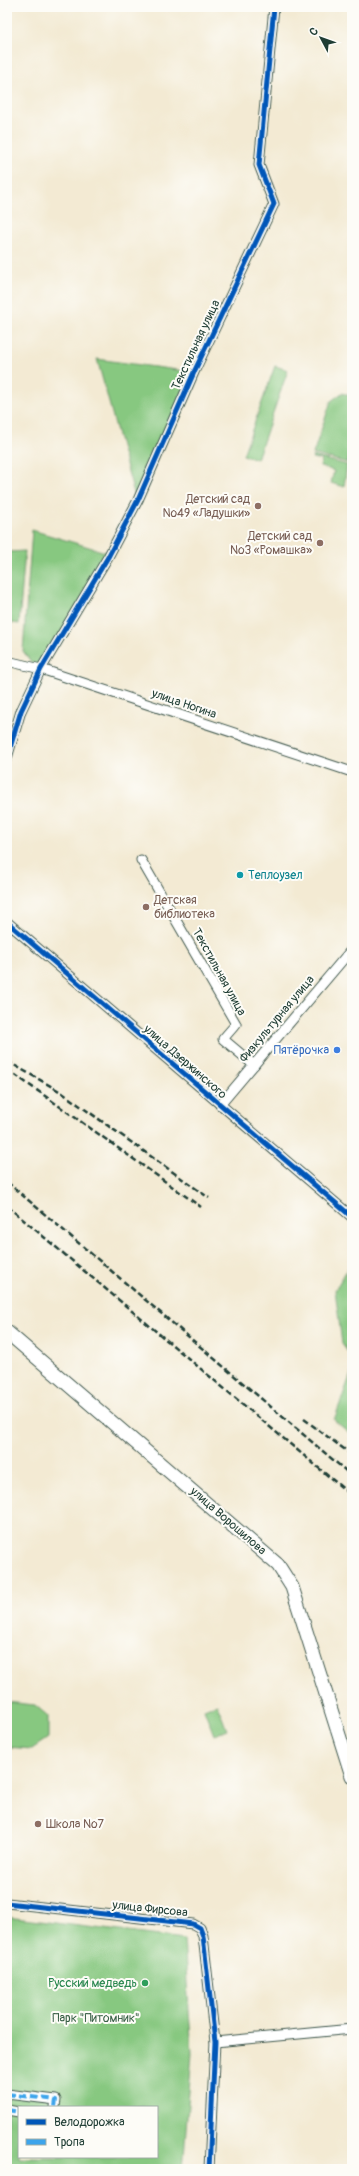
<svg xmlns="http://www.w3.org/2000/svg" width="359" height="2176" viewBox="0 0 359 2176" font-family="Pangolin,sans-serif">
  <rect width="100%" height="100%" fill="#fdfcf7"/>
  <filter id="ink" filterUnits="userSpaceOnUse"><feTurbulence type="fractalNoise" baseFrequency=".025" numOctaves="2"/><feDisplacementMap in="SourceGraphic" scale="8" xChannelSelector="R" yChannelSelector="G"/><feConvolveMatrix kernelMatrix="1 2 1 2 8 2 1 2 1" color-interpolation-filters="sRGB"/></filter>
  <filter id="wash" filterUnits="userSpaceOnUse"><feTurbulence type="fractalNoise" baseFrequency=".012" numOctaves="4" result="noise"/><feDisplacementMap in="SourceGraphic" scale="16" xChannelSelector="R" yChannelSelector="G"/><feGaussianBlur stdDeviation="0.9" result="paint"/><feColorMatrix in="noise" values="0 0 0 0 0 0 0 0 0 0 0 0 0 0 0 0 0 1.4 0 .05"/><feComposite in="paint" operator="in"/></filter>
  <g filter="url(#wash)">
    <rect width="100%" height="100%" fill="#f3ead3"/>
    <!-- green -->
    <g fill="#87c880" stroke="#53825a" fill-rule="evenodd">
      <polygon points="97,359 192,372 135,497"/>
      <polygon points="275,366 288,370 257,459 243,455"/>
      <polygon points="342,393 352,396 352,427 348,463 313,454 331,401"/>
      <polygon points="313,456 347,465 344,487 331,483 334,471 320,466 322,460 312,458"/>
      <polygon points="32,530 109,553 38,671 23,651"/>
      <polygon points="25,551 19,624 7,622 7,552"/>
      <polygon points="352,1261 352,1358 342,1344 335,1290"/>
      <polygon points="352,1371 352,1435 334,1420"/>
      <polygon points="7,1702 35,1705 48,1716 48,1738 32,1749 7,1747"/>
      <polygon points="217,1704 227,1730 214,1735 204,1709"/>
      <path d="M7 1917 184 1939 192 2053 183 2169H7ZM19 2107H157V2157H19Z"/>
    </g>
  </g>
  <g filter="url(#ink)">
    <g fill="none" stroke-linecap="round" stroke-linejoin="round">
      <defs>
        <g id="street">
          <polyline points="7,661 41,669 352,772"/>
          <polyline points="7,758 21,711 41,669 108,557 138,500 195,370 274,204 259,165 274,7"/>
          <polyline points="141,860 236,1024 223,1039 254,1065"/>
          <polyline points="7,922 352,1217"/>
          <polyline points="220,1105 352,949"/>
          <polyline points="7,1903 193,1924 200,1928 203,1936 215,2042 209,2169"/>
          <polyline points="215,2042 352,2029"/>
          <polyline points="7,2094 56,2100 55,2107"/>
          <polyline points="7,2110 19,2112"/>
        </g>
        <polyline id="secondary" points="7,1332 278,1565 292,1587 352,1776"/>
      </defs>
      <!-- street casing -->
      <use href="#street" stroke="#3f574c" stroke-width="11"/>
      <!-- secondary casing -->
      <use href="#secondary" stroke="#3f574c" stroke-width="15"/>
      <!-- street -->
      <use href="#street" stroke="#fff" stroke-width="9"/>
      <!-- secondary -->
      <use href="#secondary" stroke="#fff" stroke-width="13"/>
      <!-- rail -->
      <g stroke="#1f3d34" stroke-width="2.5" stroke-dasharray="6 3" stroke-linecap="butt">
        <polyline points="7,1061 61,1092 209,1198"/>
        <polyline points="7,1069 201,1207"/>
        <polyline points="7,1182 352,1476"/>
        <polyline points="7,1206 352,1496"/>
        <polyline points="304,1419 352,1455"/>
      </g>
      <!-- quiet -->
      <g stroke="#3da4eb" stroke-width="4" stroke-dasharray="8 4" stroke-linecap="butt">
        <polyline points="7,2094 56,2100 55,2107"/>
        <polyline points="7,2110 19,2112"/>
      </g>
      <defs>
        <g id="cycleway">
          <polyline points="7,758 21,711 41,669 108,557 138,500 195,370 274,204 259,165 274,7"/>
          <polyline points="7,922 352,1217"/>
          <polyline points="7,1903 193,1924 200,1928 203,1936 215,2042 209,2169"/>
        </g>
      </defs>
      <!-- cycleway casing -->
      <use href="#cycleway" stroke="#fdfcf7" stroke-width="8"/>
      <!-- cycleway -->
      <use href="#cycleway" stroke="#0057b8" stroke-width="5"/>
    </g>
  </g>
  <!-- markers -->
  <g fill="#8d6e63" stroke="#fdfcf7" stroke-width="1.5">
    <circle cx="258" cy="506" r="4"/>
    <circle cx="320" cy="543" r="4"/>
    <circle cx="146" cy="907" r="4"/>
    <circle cx="38" cy="1824" r="4"/>
  </g>
  <circle fill="#0f9aa8" stroke="#fdfcf7" stroke-width="1.5" cx="240" cy="875" r="4"/>
  <circle fill="#3f7fe0" stroke="#fdfcf7" stroke-width="1.5" cx="337" cy="1050" r="4"/>
  <circle fill="#2e9e5b" stroke="#fdfcf7" stroke-width="1.5" cx="145" cy="1983" r="4"/>
  <g text-anchor="middle" dominant-baseline="central" stroke-width="4" stroke-linejoin="round" paint-order="stroke">
    <!-- street labels -->
    <g font-size="12" fill="#1f3d34" stroke="#fdfcf7">
      <text transform="translate(196 345) rotate(-65)">Текстильная улица</text>
      <text transform="translate(184 704) rotate(19)">улица Ногина</text>
      <text transform="translate(219 972) rotate(61)">Текстильная улица</text>
      <text transform="translate(277 1019) rotate(-50)">Физкультурная улица</text>
      <text transform="translate(185 1062) rotate(41)">улица Дзержинского</text>
      <text transform="translate(228 1521) rotate(41)">улица Ворошилова</text>
      <text transform="translate(150 1909) rotate(6)">улица Фирсова</text>
    </g>
    <!-- education labels -->
    <g font-size="12" fill="#785e54" stroke="#fdfcf7" text-anchor="end">
      <text x="250" y="499">Детский сад<tspan x="250" dy="14">№49 «Ладушки»</tspan></text>
      <text x="312" y="536">Детский сад<tspan x="312" dy="14">№3 «Ромашка»</tspan></text>
      <text x="154" y="900" text-anchor="start">Детская<tspan x="154" dy="14">библиотека</tspan></text>
      <text x="46" y="1824" text-anchor="start">Школа №7</text>
    </g>
    <!-- culture labels -->
    <g font-size="12" fill="#0d838f" stroke="#fdfcf7" text-anchor="start">
      <text x="248" y="875">Теплоузел</text>
    </g>
    <!-- shop labels -->
    <g font-size="12" fill="#366cbe" stroke="#fdfcf7" text-anchor="end">
      <text x="329" y="1050">Пятёрочка</text>
    </g>
    <!-- leisure labels -->
    <g font-size="12" fill="#27864d" stroke="#fdfcf7" text-anchor="end">
      <text x="137" y="1983">Русский медведь</text>
    </g>
    <!-- park labels -->
    <g font-size="12" fill="#396047" stroke="#fdfcf7">
      <text x="96" y="2018">Парк "Питомник"</text>
    </g>
  </g>
  <!-- margin -->
  <rect width="359" height="2176" fill="none" stroke="#fdfcf7" stroke-width="24"/>
  <!-- legend -->
  <rect x="18" y="2106" width="140" height="52" fill="#fdfcf7" stroke="#a4b0a9"/>
  <rect x="26" y="2119" width="20" height="6" fill="#0057b8" stroke="#a4b0a9"/>
  <text x="54" y="2126" font-size="12" fill="#1f3d34">Велодорожка</text>
  <rect x="26" y="2139" width="20" height="6" fill="#3da4eb" stroke="#a4b0a9"/>
  <text x="54" y="2146" font-size="12" fill="#1f3d34">Тропа</text>
  <!-- north arrow -->
  <g transform="translate(321 38) rotate(311)" stroke="#fdfcf7" stroke-width="3" paint-order="stroke">
  <path d="M0-3L7 15L0 10L-7 15Z" fill="#1f3d34"/>
  <text y="-6" font-size="11" font-weight="bold" text-anchor="middle" fill="#1f3d34">С</text>
  </g>
</svg>
